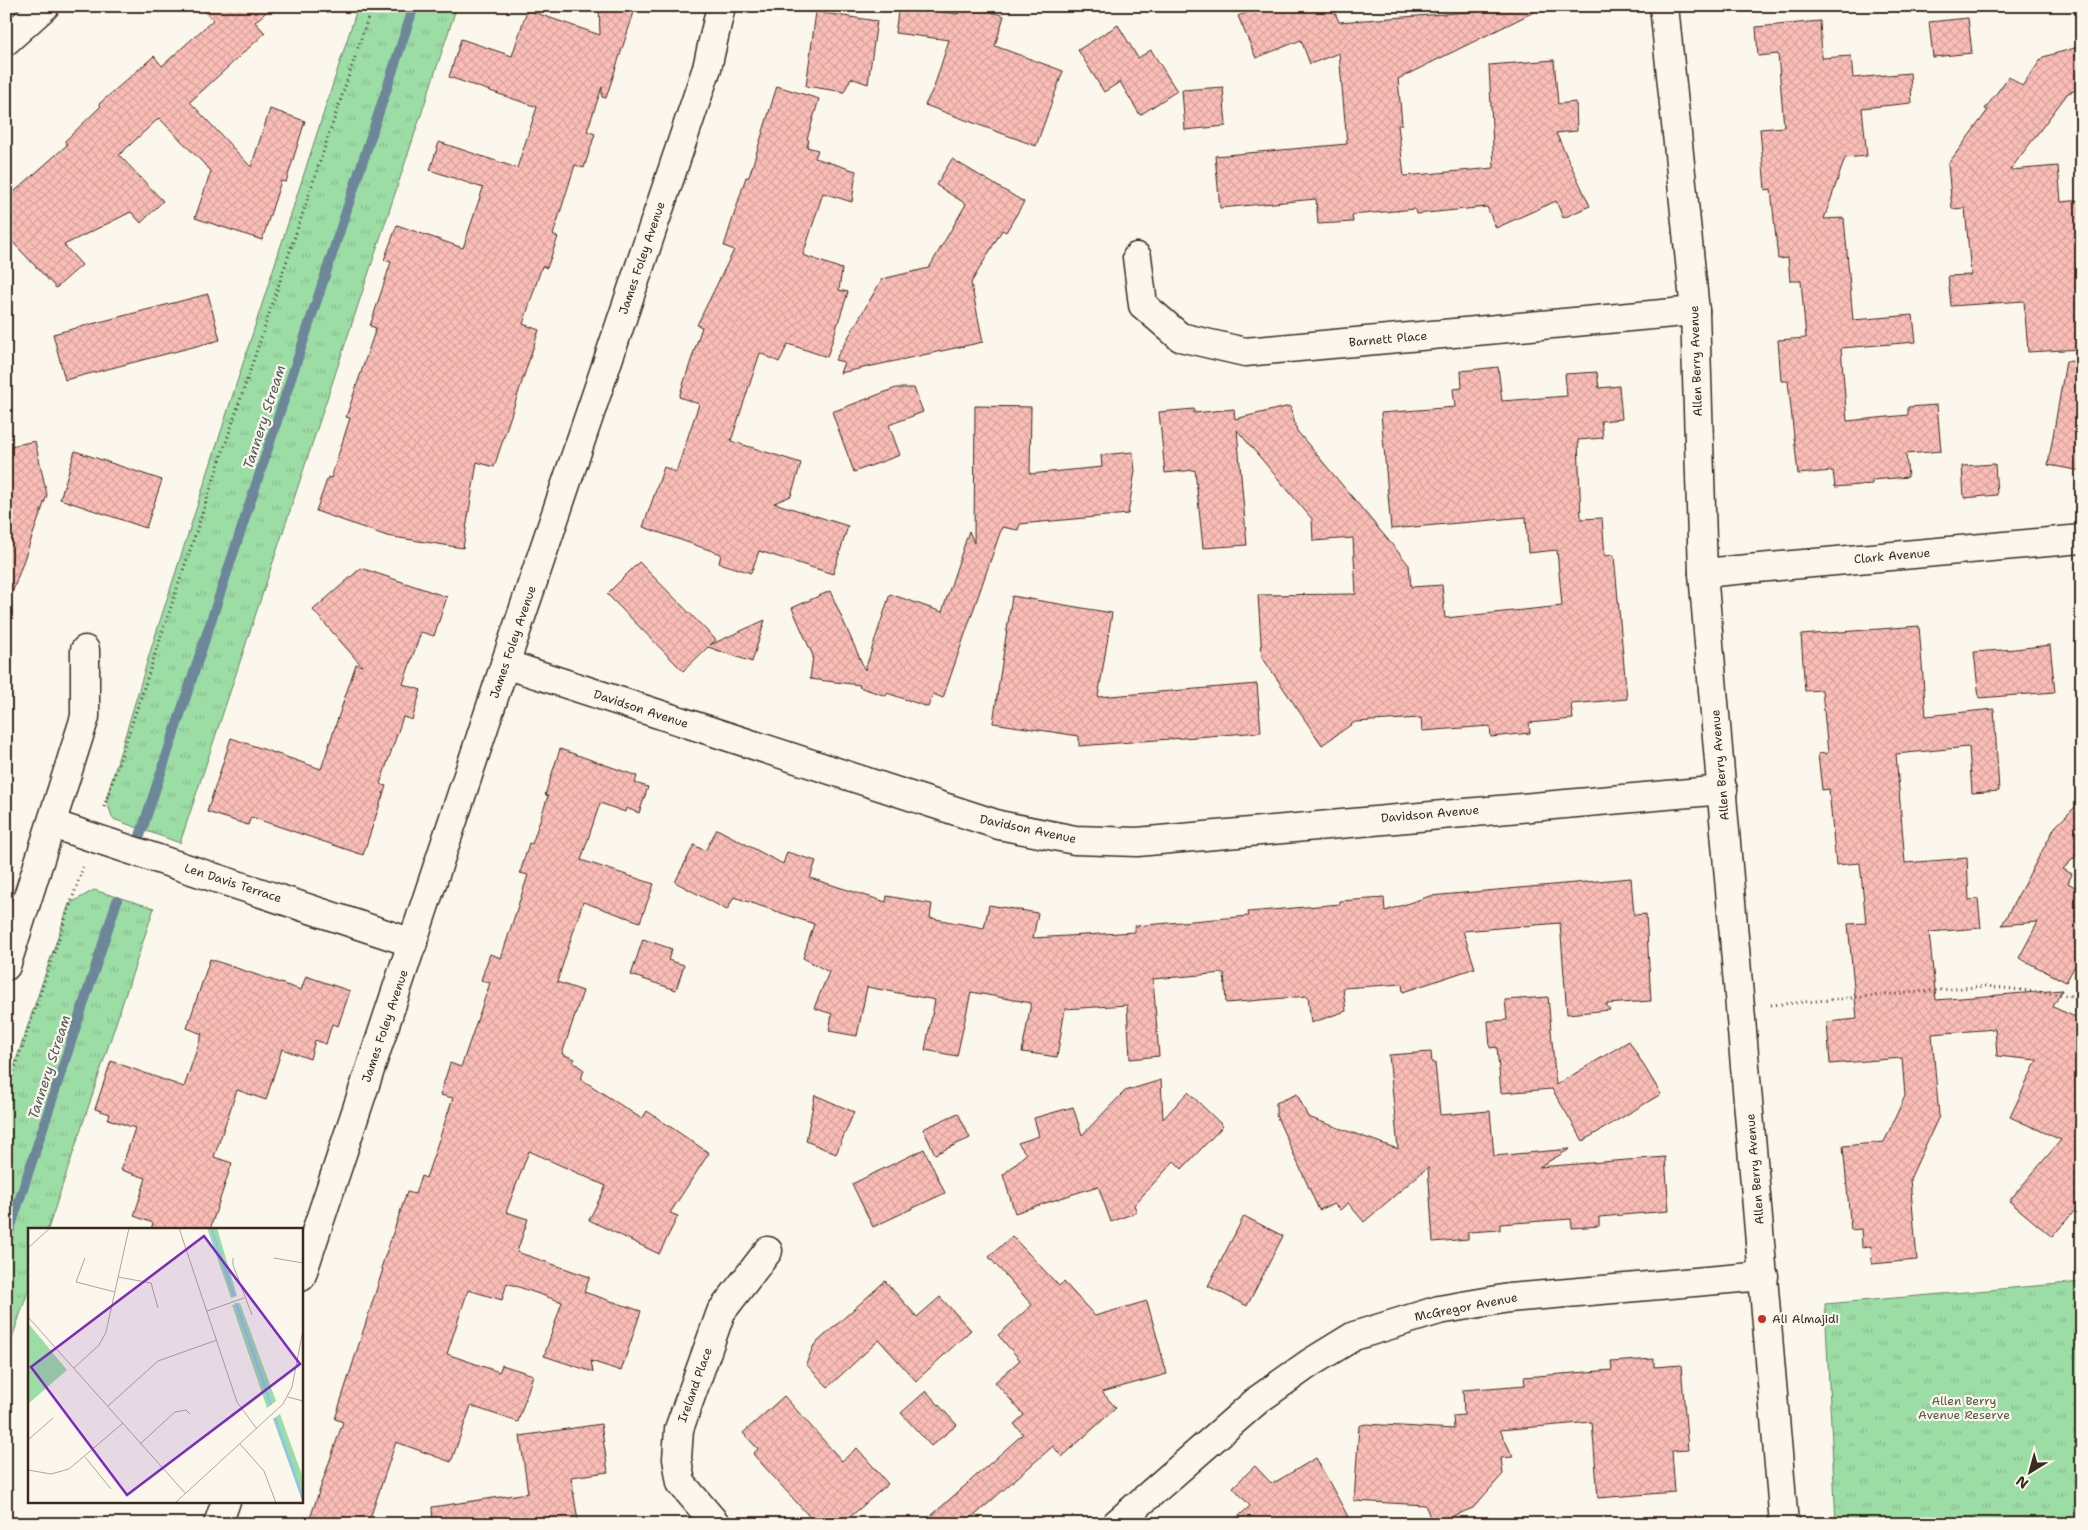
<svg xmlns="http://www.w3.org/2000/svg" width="2088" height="1530" viewBox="0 0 2088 1530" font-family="'Shantell Sans',sans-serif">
  <defs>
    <pattern id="grass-tufts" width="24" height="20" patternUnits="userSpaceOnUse" patternTransform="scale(1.25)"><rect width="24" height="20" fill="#9cdca5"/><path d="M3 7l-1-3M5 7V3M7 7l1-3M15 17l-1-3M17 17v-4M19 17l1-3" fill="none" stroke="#87bd8e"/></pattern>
    <pattern id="building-cross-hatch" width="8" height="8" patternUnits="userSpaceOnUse" patternTransform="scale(1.25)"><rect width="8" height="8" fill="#fabeb7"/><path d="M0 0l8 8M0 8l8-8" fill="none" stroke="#d7a39d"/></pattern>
  </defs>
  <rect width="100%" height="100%" fill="#fbf7ec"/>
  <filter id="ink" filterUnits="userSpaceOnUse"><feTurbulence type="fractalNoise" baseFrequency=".02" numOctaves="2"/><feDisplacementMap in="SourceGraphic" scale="10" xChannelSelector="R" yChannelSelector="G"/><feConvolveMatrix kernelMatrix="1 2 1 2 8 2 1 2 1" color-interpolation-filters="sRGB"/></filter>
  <g filter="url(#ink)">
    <!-- grass -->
    <g fill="url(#grass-tufts)" stroke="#6c8362">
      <polygon points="358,6 457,6 180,843 113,819 106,800 151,649"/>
      <polygon points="94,890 154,908 48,1229 29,1229 29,1288 6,1356 6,1090 69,904"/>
      <polygon points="2082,1282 2082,1524 1836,1524 1825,1304"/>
    </g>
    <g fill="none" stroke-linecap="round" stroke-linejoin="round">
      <!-- stream -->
      <g stroke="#6d869a" stroke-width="10">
        <polyline points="140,836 414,6"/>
        <polyline points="6,1241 117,901"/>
      </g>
    </g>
    <!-- building -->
    <g fill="url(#building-cross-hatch)" stroke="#3b2a1e">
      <polygon points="200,6 273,6 255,22 265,33 190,102 251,167 270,109 305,121 286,182 281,181 262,240 195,218 211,171 159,118 119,155 163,201 141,223 131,212 64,245 82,265 56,288 6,235 6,199 67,145 65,141 101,106 99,104 154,56 162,66 213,20"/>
      <polygon points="599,6 636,6 606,98 602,97 602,87 587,131 595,134 584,168 575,165 553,235 558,237 547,268 542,266 523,324 539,330 494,467 477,462 463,548 387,536 316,511 328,477 331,478 350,418 346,417 376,328 370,326 391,262 384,260 397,225 463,248 483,188 430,170 439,142 517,168 537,107 449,77 461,39 512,56 527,10 600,35"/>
      <polygon points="899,6 958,14 960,6 975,6 1004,16 995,46 1063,71 1036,146 925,105 934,87 949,40 895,33"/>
      <polygon points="1262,6 1332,6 1339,22 1546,6 1398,79 1402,124 1398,125 1404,176 1494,168 1489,65 1554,60 1558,104 1576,102 1577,131 1556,133 1590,206 1563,218 1556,201 1496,228 1487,207 1416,214 1415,209 1352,215 1353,222 1318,224 1316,199 1220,208 1215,156 1347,144 1339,53 1310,64 1301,40 1256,58 1238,16"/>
      <polygon points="816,12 877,21 868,84 851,78 844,92 806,86"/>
      <polygon points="1968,18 1972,53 1933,57 1929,22"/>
      <polygon points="1820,21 1822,58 1851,56 1853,78 1910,73 1912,103 1862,108 1867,156 1845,158 1824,219 1844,218 1853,320 1913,315 1916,342 1841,348 1847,421 1908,415 1908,407 1937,405 1941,451 1906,454 1908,477 1872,480 1872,484 1835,487 1833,471 1798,474 1788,381 1781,381 1778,340 1806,338 1801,281 1790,281 1788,258 1778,259 1771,189 1765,190 1760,129 1784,127 1778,54 1758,56 1756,27"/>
      <polygon points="1118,25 1138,58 1151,50 1177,91 1140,115 1120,82 1104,92 1078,50"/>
      <polygon points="2082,46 2082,88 2068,93 2010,170 2058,166 2061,202 2082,200 2082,349 2028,352 2024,301 1951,306 1948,276 1971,275 1965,208 1952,209 1948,164 1988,110 1985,109 2009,76 2022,86 2043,57"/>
      <polygon points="777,86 819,99 807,139 809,140 807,147 818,150 815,158 856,171 852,202 823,193 803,255 842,269 839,290 848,292 827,357 788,344 779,362 760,353 731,441 801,463 791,496 774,503 848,526 833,574 759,551 751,573 719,563 721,554 643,527 664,467 676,472 699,404 679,397 702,327 697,325 734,250 724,246 746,177 749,177"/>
      <polygon points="1223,87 1226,126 1185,130 1182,90"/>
      <polygon points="952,159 1024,202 1006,232 1002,230 971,283 983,342 840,373 844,362 835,360 882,279 929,268 966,204 936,185"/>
      <polygon points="208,294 220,340 65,380 53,334"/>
      <polygon points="2066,361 2082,362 2082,471 2048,465"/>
      <polygon points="1498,367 1502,401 1567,396 1565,374 1597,372 1599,388 1619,386 1622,419 1601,421 1603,438 1578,440 1581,519 1602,518 1605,556 1614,555 1627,699 1571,704 1573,719 1529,723 1530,733 1491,737 1490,726 1422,731 1421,718 1355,722 1322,745 1262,657 1258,595 1356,594 1353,538 1313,541 1312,519 1237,430 1247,545 1203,548 1195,470 1165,473 1159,412 1194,409 1194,413 1234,409 1235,419 1290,406 1297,431 1409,565 1411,587 1442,585 1445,618 1562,606 1557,550 1528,553 1526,517 1391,529 1381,413 1455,407 1453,389 1462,388 1461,371"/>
      <polygon points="896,388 914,388 923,412 889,425 900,455 854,472 832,412"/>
      <polygon points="975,406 1031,407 1030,474 1102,467 1101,455 1133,452 1135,471 1128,514 1020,524 1018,530 1002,527 943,698 933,694 928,707 887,693 886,696 859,687 860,685 810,679 813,656 792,608 830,591 865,670 890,594 942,612 969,531 974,543"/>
      <polygon points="35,441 47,495 10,599 6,598 6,447"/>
      <polygon points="75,451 162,480 146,528 60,499"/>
      <polygon points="1995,464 1997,495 1964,498 1962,466"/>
      <polygon points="639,562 716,640 710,645 765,620 752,662 708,647 683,671 607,594"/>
      <polygon points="361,568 447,597 434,636 421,632 403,684 421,690 412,720 403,717 380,784 386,786 363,855 251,817 248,825 207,812 231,738 321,769 356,664 362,666 313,610"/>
      <polygon points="1012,596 1112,613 1098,697 1257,684 1261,732 1079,746 1079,736 993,723"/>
      <polygon points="1919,626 1926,716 1994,709 1999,791 1972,793 1969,747 1896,754 1905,863 1967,858 1969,900 1978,899 1981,928 1929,932 1936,1000 2062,990 2053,1007 2082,1020 2082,1202 2052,1237 2009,1201 2061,1140 2010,1117 2037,1060 1997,1056 1995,1029 1932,1034 1939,1116 1910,1179 1917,1260 1872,1264 1871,1246 1862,1247 1861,1229 1851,1230 1843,1146 1884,1142 1905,1096 1902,1058 1830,1064 1827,1022 1857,1019 1848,924 1866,923 1860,863 1836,865 1829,789 1822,790 1818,754 1828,753 1822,690 1805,691 1801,635"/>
      <polygon points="2050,645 2055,692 1979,698 1974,652 2015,649"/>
      <polygon points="560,749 637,776 635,783 648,787 639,813 626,808 625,812 600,803 581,860 654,884 640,922 583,902 557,982 583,991 562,1054 575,1059 573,1062 584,1070 581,1079 642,1119 647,1111 709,1153 670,1213 678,1216 659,1254 589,1220 606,1186 529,1151 506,1212 528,1219 517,1252 590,1277 584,1292 641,1311 621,1371 591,1361 593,1372 544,1356 562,1302 507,1283 502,1300 468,1290 447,1354 499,1372 502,1365 533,1375 518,1422 471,1406 451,1462 396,1442 368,1524 308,1524 343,1422 335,1419 383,1269 381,1268 407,1192 415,1194 421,1176 426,1178 453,1098 440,1095 450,1063 461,1067 490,983 481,980 490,954 501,958 528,875 520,873 529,843 532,844 548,796 545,795"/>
      <polygon points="2082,800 2082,850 2063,869 2072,874 2068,883 2082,891 2082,953 2066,982 2019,958 2038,922 2002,925 2055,827"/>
      <polygon points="717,829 783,864 787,852 816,861 810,878 886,902 887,896 932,904 930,918 984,928 989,905 1038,913 1033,938 1135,932 1135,926 1249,916 1248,912 1340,904 1340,901 1384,898 1385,911 1430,896 1631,878 1634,915 1646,914 1651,1001 1606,1004 1610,1010 1567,1014 1560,923 1463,931 1475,968 1403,992 1402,984 1343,988 1346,1011 1311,1023 1308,996 1226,1003 1224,973 1153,979 1159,1056 1130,1059 1127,1005 1065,1009 1057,1057 1022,1052 1031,1003 971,992 957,1056 925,1050 935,1000 867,987 857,1036 829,1031 832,1014 814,1008 829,972 803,958 814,924 734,897 727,910 675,882 694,845 705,851"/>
      <polygon points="643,939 672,949 668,960 684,965 676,990 631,975"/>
      <polygon points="210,959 301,990 306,976 350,991 338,1026 332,1024 326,1044 315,1040 310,1059 282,1049 266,1100 237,1090 214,1157 232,1163 210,1229 151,1229 153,1223 134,1216 146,1178 121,1170 135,1128 108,1119 110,1114 95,1109 111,1061 184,1087 202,1034 187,1028"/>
      <polygon points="1548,997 1556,1085 1629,1041 1661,1094 1583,1141 1552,1089 1501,1093 1497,1047 1490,1048 1488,1021 1507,1020 1505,1000"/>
      <polygon points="1431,1052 1432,1063 1435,1063 1440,1115 1490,1111 1494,1156 1570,1149 1539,1167 1665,1157 1669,1211 1599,1217 1599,1226 1572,1228 1571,1219 1500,1224 1500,1230 1468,1232 1468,1239 1433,1242 1428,1167 1364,1222 1348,1203 1340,1210 1334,1204 1319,1210 1276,1115 1276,1103 1297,1094 1308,1117 1398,1149 1389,1055"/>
      <polygon points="1161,1080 1163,1119 1188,1092 1223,1126 1182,1169 1174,1161 1134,1205 1137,1212 1111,1222 1098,1186 1015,1213 1003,1175 1026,1154 1018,1143 1039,1136 1034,1118 1073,1107 1082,1135 1125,1091"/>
      <polygon points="815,1095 854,1112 836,1154 806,1141"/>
      <polygon points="958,1113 970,1138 935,1154 923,1129"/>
      <polygon points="924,1149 945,1193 873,1227 852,1184"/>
      <polygon points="1244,1216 1283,1236 1247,1306 1208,1286"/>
      <polygon points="1012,1236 1059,1286 1064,1282 1095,1316 1147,1301 1167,1374 1102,1392 1116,1408 1062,1457 1053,1446 965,1524 922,1524 1023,1434 1014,1424 1024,1415 995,1382 1020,1360 998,1335 1032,1305 989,1257"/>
      <polygon points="885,1281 917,1317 940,1297 971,1330 916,1381 879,1340 828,1387 806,1364 814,1345"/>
      <polygon points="1654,1359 1654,1367 1681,1365 1688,1450 1672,1451 1675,1492 1598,1498 1592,1422 1500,1430 1513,1457 1501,1458 1503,1474 1473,1508 1433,1524 1425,1505 1354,1501 1359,1426 1365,1424 1454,1429 1453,1416 1464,1415 1463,1390 1525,1385 1524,1377 1612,1370 1611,1362"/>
      <polygon points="926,1391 957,1425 931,1446 901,1413"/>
      <polygon points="784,1396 842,1461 857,1448 888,1484 842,1524 816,1524 753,1454 758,1449 743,1433"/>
      <polygon points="601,1424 608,1472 571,1477 578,1521 557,1524 433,1524 432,1507 528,1493 520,1436"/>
      <polygon points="1316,1458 1352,1524 1230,1524 1250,1506 1233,1487 1255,1466 1272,1484"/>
    </g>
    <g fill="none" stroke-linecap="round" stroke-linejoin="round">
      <defs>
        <g id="minor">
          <polyline points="1664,6 1695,311 1703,573 1784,1524"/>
          <polyline points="6,41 45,6"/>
          <polyline points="1137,257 1143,305 1180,337 1245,352 1695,311"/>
          <polyline points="1703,573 2082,539"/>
          <polyline points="505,664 999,825 1075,840 1137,842 1723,790"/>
          <polyline points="52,824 413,943"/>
          <polyline points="6,966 85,717 85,650"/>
          <polyline points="301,1277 505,664 707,68 721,6"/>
          <polyline points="218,1524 226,1501"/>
          <polyline points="716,1524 681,1483 677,1459 679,1429 721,1312 768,1251"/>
          <polyline points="1116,1524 1259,1399 1310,1363 1354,1336 1439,1310 1509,1298 1764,1276"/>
        </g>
      </defs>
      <!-- minor casing -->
      <use href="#minor" stroke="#3b2a1e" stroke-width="31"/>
      <!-- path -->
      <g stroke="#3b2a1e" stroke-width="3" stroke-dasharray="1 4" stroke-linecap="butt">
        <polyline points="104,807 372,6"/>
        <polyline points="1771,1005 1986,986 2082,997"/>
        <polyline points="6,1095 83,867"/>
      </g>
      <!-- minor -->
      <use href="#minor" stroke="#fbf7ec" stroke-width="28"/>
    </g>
  </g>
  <!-- markers -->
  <circle fill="#c8321e" stroke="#fbf7ec" stroke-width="2" cx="1762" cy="1319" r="5"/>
  <g text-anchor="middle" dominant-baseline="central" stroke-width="4.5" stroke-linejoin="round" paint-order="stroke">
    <!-- street labels -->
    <g font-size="12" fill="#3b2a1e" stroke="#fbf7ec">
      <text transform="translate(642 258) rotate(-71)">James Foley Avenue</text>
      <text transform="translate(1388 339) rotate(-5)">Barnett Place</text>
      <text transform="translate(1696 361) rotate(-92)">Allen Berry Avenue</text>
      <text transform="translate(1892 556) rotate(-5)">Clark Avenue</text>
      <text transform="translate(513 642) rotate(-71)">James Foley Avenue</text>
      <text transform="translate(641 709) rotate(18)">Davidson Avenue</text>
      <text transform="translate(1720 765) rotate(-95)">Allen Berry Avenue</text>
      <text transform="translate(1430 814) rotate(-5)">Davidson Avenue</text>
      <text transform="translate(1028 829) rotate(12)">Davidson Avenue</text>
      <text transform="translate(233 883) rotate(18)">Len Davis Terrace</text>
      <text transform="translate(385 1026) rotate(-71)">James Foley Avenue</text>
      <text transform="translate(1755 1169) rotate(-95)">Allen Berry Avenue</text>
      <text transform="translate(1466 1307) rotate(-11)">McGregor Avenue</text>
      <text transform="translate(695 1385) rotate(-70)">Ireland Place</text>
    </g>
    <!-- poi labels -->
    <g font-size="12" fill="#3b2a1e" stroke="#fbf7ec" text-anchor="start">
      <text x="1772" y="1319">Ali Almajidi</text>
    </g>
    <!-- park labels -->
    <g font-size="12" fill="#535640" stroke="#fbf7ec">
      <text x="1964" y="1401">Allen Berry<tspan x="1964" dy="14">Avenue Reserve</tspan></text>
    </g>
    <!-- water labels -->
    <g font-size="14" font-style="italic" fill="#54585c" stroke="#fbf7ec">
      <text transform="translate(264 417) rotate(-72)">Tannery Stream</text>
      <text transform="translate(49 1067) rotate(-72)">Tannery Stream</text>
    </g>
  </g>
  <!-- overview -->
  <g transform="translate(28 1228)">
    <rect width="275" height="275" fill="#fbf7ec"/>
    <path d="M179 0H189L209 68 203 70ZM212 75 248 173 239 180 204 77ZM0 95 39 142 0 176ZM252 186 275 250V275L245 191Z" fill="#9cdca5"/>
    <path fill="none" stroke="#8fc4ec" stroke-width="2.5" d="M183 0 206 68M208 75 243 177M247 190 275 271"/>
    <path fill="none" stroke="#aea59a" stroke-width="1" d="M151 0 209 174 229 201M0 20 22 0M57 30 48 54 87 64M205 30V37L224 87M246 30 275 35M90 49 123 55 130 80M179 83 216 70M0 89 157 265M46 140 71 117 78 104 101 0M260 169 275 173M80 178 130 133 189 112M0 212 25 190M112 216 147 184 158 182 162 186M212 216 236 243 248 275M57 229 83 261M0 242 23 246 41 241 95 195M147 275 255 176 264 159 275 102"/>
    <path fill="#7b2cbf" fill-opacity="0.15" stroke="#7b2cbf" stroke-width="2.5" d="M176 8 272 136 99 267 3 139Z"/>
    <rect width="275" height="275" fill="none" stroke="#3b2a1e" stroke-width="2.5"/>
  </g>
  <!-- margin -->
  <rect width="2088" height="1530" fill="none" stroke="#fbf7ec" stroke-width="25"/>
  <rect x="12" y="12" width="2063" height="1505" fill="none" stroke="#3b2a1e" stroke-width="2" filter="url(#ink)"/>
  <!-- north arrow -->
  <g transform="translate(2030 1472) rotate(217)" stroke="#fbf7ec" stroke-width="4" paint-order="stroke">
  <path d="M0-4L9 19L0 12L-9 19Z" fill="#3b2a1e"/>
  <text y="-8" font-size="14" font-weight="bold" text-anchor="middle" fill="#3b2a1e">N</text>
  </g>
</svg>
